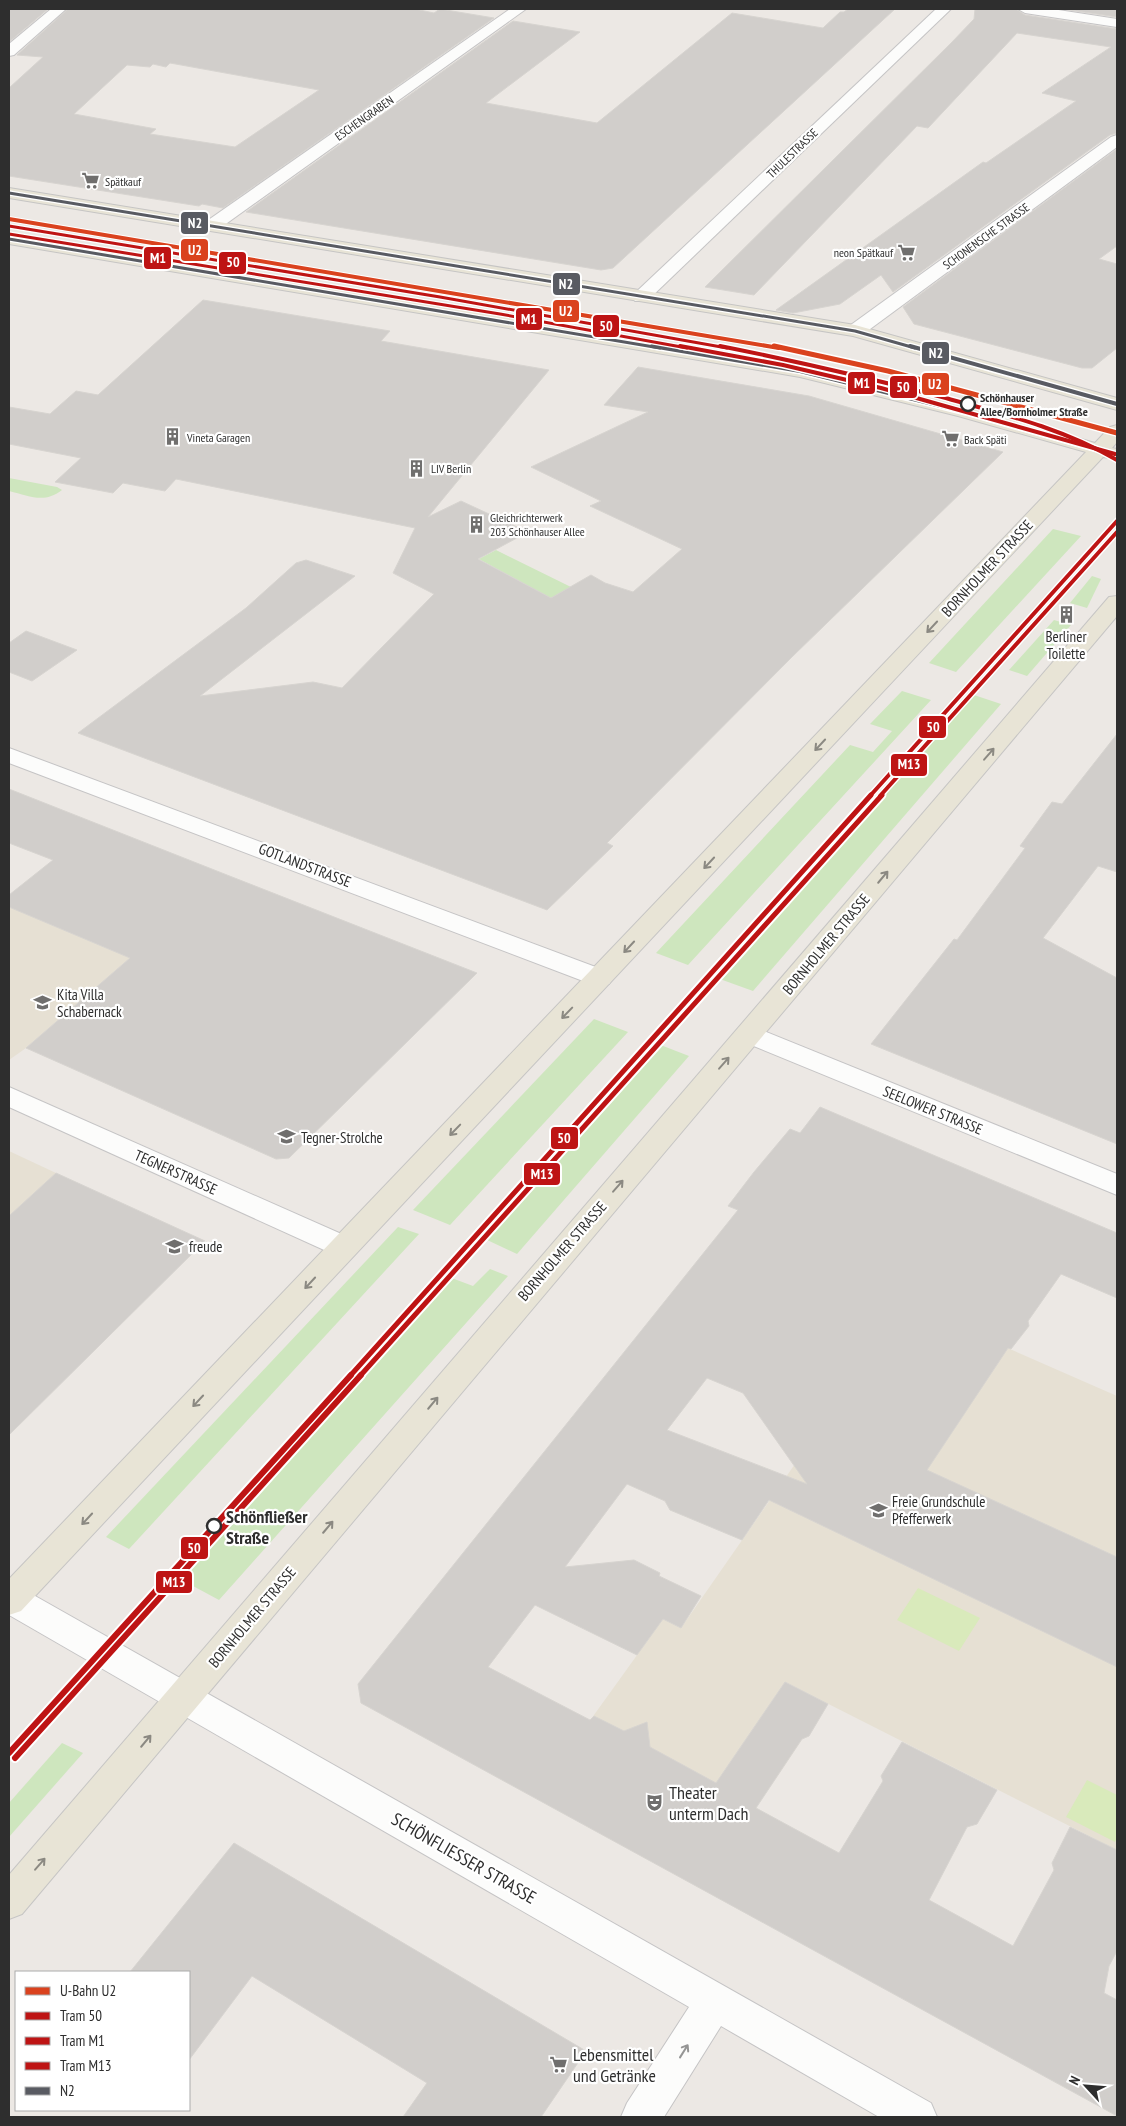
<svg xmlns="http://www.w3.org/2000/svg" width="1126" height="2126" viewBox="0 0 1126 2126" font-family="'PT Sans Narrow',sans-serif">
  <rect width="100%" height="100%" fill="#ece8e4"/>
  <!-- education -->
  <g fill="#e6e0d3">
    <polygon points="9,907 130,958 26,1048 9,1060"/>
    <polygon points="9,1151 56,1173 9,1216"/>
    <polygon points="971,1332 1117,1396 1117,1850 785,1682 660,1866 535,1797 663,1619 681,1628 804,1451"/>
  </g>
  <!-- green -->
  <g fill="#cee6be">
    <path d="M9 478 57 487 62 490C44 504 30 496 9 491Z"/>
    <polygon points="1053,529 1081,536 956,672 929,663"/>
    <polygon points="496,550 571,587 476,640 532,588 479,559"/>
    <polygon points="1092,576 1101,579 1087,608 1070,603"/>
    <polygon points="1054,620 1071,625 1027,676 1009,670"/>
    <polygon points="902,691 931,700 688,965 656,953 850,745 873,752 892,731 870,724"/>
    <polygon points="968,693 1001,704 753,991 717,978"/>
    <polygon points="594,1019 628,1032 450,1225 413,1210"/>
    <polygon points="658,1044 689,1056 517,1254 485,1239"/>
    <polygon points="398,1227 419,1234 129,1549 106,1537"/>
    <polygon points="490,1269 508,1276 219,1600 180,1579 449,1277 473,1286"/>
    <polygon points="62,1743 83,1753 9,1837 9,1803"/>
  </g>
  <!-- pitch -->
  <g fill="#d9eabb">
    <polygon points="918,1588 980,1618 959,1651 897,1620"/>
    <polygon points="1087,1780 1117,1795 1117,1838 1115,1842 1066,1817"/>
  </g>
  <!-- building -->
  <g fill="#d1cecb" stroke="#d7d4d0" fill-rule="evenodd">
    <polygon points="9,9 48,9 9,42"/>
    <path d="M68 9H415L434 13 440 9 494 18 223 208 202 204 199 206 9 176V88L43 57 17 55ZM170 63 319 90 235 147 150 134 156 129 74 114 127 65 150 67 153 64 166 67Z"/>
    <polygon points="848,9 895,9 613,268 601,270 246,212 513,21 580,32 486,103 597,123 732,13 823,28 840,12 844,12"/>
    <polygon points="975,9 1016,9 1025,15 1117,29 1117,133 1110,135 893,292 881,275 840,304 793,313 776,310 983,162 986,163 1076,101 1042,93 1111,47 1017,33 928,128 917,126 754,295 705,287 952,42 974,19"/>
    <polygon points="1063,9 1117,9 1117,17"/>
    <polygon points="1117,149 1117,246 1099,259 1117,264 1117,348 1092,368 1082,368 914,324 903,307"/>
    <polygon points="203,300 390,331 381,341 549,370 428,517 461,501 528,532 478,559 551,598 591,575 605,583 633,592 682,549 590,506 601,501 531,467 648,412 604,405 638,367 809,396 1003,452 792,657 607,843 613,846 547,910 78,733 246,608 296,563 306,560 355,576 200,696 313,682 342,688 434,594 393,573 415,528 176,479 165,491 123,483 113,493 55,482 81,458 9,444 9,407 50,414 76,391 98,395"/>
    <polygon points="26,631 77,650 32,681 9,672 9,643"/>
    <polygon points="1117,734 1117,872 1098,866 1043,938 1117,978 1117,1144 871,1044 954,939 957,940 1025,848 1020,846 1052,802 1062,804"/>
    <polygon points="9,789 227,875 477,973 289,1158 276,1159 26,1048 130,958 9,907 9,895 53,860 9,843"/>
    <path d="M820 1107 1117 1233V1298L1061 1274 1028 1321 1029 1326 1011 1349 1008 1348 927 1470 1117 1557V1667L769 1500 742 1540 670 1510 665 1501 627 1484 565 1567 634 1560 660 1573 659 1576 701 1596 681 1628 663 1619 637 1655 535 1605 488 1667 590 1720 594 1716 624 1731 647 1722 650 1747 716 1783 785 1682 828 1704 809 1736 802 1739 756 1808 839 1853 883 1781 881 1776 902 1742 997 1790 977 1824 967 1827 929 1900 1013 1946 1054 1870 1052 1863 1070 1827 1117 1850V1951L1109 1966 1104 1993 1117 2000V2116L361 1703 358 1684 738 1210 728 1206 754 1172 790 1129 800 1133ZM707 1378 743 1393 807 1484 667 1430Z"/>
    <polygon points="56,1173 205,1241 9,1435 9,1216"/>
    <polygon points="234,1843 586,2051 541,2117 403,2117 427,2083 252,1976 189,2060 189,1972 130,1972"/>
  </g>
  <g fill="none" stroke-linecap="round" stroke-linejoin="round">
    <defs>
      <g id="minor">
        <polygon points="51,9 66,9 14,55 9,56 9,44"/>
        <polygon points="510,9 526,9 216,231 204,231 201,227 204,223"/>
        <polygon points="936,9 951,9 647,301 635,301 632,297 635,293"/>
        <polygon points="1018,9 1052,9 1117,19 1117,27 1025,13"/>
        <polygon points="1117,135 1117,147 862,335 848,335 846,331 848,327 1111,137"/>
        <polygon points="9,748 609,972 613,978 609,984 600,986 591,984 9,763"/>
        <polygon points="749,1025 1117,1174 1117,1195 739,1040 735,1034 739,1028"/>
        <polygon points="9,1087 355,1240 359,1247 355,1254 344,1258 333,1254 9,1107"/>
        <polygon points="9,1584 21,1588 931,2103 937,2117 879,2117 721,2026 664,2117 621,2117 627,2103 689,2007 9,1615"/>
      </g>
      <g id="major">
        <polygon points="9,188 855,325 1117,398 1117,410 853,336 9,198"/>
        <polygon points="9,234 800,365 972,408 1095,443 1110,427 1117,425 1117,442 1112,448 1117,449 1117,459 1103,457 21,1611 9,1615 9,1579 1086,452 958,416 800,377 9,244"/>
        <polygon points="1117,596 1117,616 22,1914 9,1919 9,1875 1109,597"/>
      </g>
    </defs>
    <!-- minor casing -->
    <use href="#minor" stroke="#c5c4c5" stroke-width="2"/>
    <!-- major casing -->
    <use href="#major" stroke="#c6c5c4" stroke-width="2"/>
    <!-- minor -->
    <use href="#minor" fill="#fcfcfb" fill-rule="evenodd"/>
    <!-- major -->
    <use href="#major" fill="#e8e4d6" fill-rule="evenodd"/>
    <defs>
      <g id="bus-1-far1">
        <polyline points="9,193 855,331 915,348"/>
        <polyline points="9,239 660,348"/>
      </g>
      <g id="bus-1">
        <polyline points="652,346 800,371 965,412 1117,455"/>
        <polyline points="910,346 1117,404"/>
      </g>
    </defs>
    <!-- bus-1-far1 casing -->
    <use href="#bus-1-far1" stroke="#fff" stroke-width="5.5"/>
    <!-- bus-1 casing -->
    <use href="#bus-1" stroke="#fff" stroke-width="7"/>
    <!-- bus-1-far1 -->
    <use href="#bus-1-far1" stroke="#595b62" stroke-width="3"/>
    <!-- bus-1 -->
    <use href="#bus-1" stroke="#595b62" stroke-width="4"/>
    <defs>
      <polyline id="tram-1-far3" points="9,226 440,297 727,348"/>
      <g id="tram-1-far2">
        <path d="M720 346C795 361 869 378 942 397 1003 414 1062 428 1117 460"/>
        <polyline points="870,796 1117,521"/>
      </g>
      <polyline id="tram-1-far1" points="350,1376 871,795"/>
      <polyline id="tram-1" points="9,1753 351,1375"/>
      <polyline id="tram-2-far1" points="9,234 500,314 687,348"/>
      <polyline id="tram-2" points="680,346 783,365 881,388 1115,454"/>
      <polyline id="tram-3-far2" points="880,796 1117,532"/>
      <polyline id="tram-3-far1" points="360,1376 882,795"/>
      <polyline id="tram-3" points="15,1758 361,1375"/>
    </defs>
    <!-- tram-1-far3 casing -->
    <use href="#tram-1-far3" stroke="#fff" stroke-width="5.5"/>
    <!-- tram-1-far2 casing -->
    <use href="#tram-1-far2" stroke="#fff" stroke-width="7"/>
    <!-- tram-1-far1 casing -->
    <use href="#tram-1-far1" stroke="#fff" stroke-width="9"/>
    <!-- tram-1 casing -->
    <use href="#tram-1" stroke="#fff" stroke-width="10"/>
    <!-- tram-2-far1 casing -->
    <use href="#tram-2-far1" stroke="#fff" stroke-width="5.5"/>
    <!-- tram-2 casing -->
    <use href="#tram-2" stroke="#fff" stroke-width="7"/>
    <!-- tram-3-far2 casing -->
    <use href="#tram-3-far2" stroke="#fff" stroke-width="7"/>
    <!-- tram-3-far1 casing -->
    <use href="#tram-3-far1" stroke="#fff" stroke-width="9"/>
    <!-- tram-3 casing -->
    <use href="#tram-3" stroke="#fff" stroke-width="10"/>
    <!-- tram-1-far3 -->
    <use href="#tram-1-far3" stroke="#be1414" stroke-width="3"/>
    <!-- tram-1-far2 -->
    <use href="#tram-1-far2" stroke="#be1414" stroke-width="4"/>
    <!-- tram-1-far1 -->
    <use href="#tram-1-far1" stroke="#be1414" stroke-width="5"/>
    <!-- tram-1 -->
    <use href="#tram-1" stroke="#be1414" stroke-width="6"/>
    <!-- tram-2-far1 -->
    <use href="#tram-2-far1" stroke="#be1414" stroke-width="3"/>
    <!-- tram-2 -->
    <use href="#tram-2" stroke="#be1414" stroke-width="4"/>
    <!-- tram-3-far2 -->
    <use href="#tram-3-far2" stroke="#be1414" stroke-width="4"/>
    <!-- tram-3-far1 -->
    <use href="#tram-3-far1" stroke="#be1414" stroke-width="5"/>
    <!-- tram-3 -->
    <use href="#tram-3" stroke="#be1414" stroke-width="6"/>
    <defs>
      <polyline id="metro-1-far1" points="9,219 779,348"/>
      <polyline id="metro-1" points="774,346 888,371 1117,433"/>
    </defs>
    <!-- metro-1-far1 casing -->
    <use href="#metro-1-far1" stroke="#fff" stroke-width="6"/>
    <!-- metro-1 casing -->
    <use href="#metro-1" stroke="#fff" stroke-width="8"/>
    <!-- metro-1-far1 -->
    <use href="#metro-1-far1" stroke="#da421e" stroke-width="4"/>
    <!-- metro-1 -->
    <use href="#metro-1" stroke="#da421e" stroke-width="5"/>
  </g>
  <!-- one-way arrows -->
  <defs><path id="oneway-shaft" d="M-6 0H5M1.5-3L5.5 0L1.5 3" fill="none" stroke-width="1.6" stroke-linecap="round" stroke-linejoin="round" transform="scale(1.25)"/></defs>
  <g stroke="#8b8982">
    <use href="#oneway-shaft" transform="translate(932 627) rotate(133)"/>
    <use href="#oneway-shaft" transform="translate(820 745) rotate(133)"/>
    <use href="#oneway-shaft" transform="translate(989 754) rotate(-49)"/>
    <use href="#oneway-shaft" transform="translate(709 863) rotate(133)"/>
    <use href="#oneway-shaft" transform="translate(883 877) rotate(-50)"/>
    <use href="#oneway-shaft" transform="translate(629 947) rotate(133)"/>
    <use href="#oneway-shaft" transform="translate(567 1013) rotate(134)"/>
    <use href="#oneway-shaft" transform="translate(724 1063) rotate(-49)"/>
    <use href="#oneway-shaft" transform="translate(455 1130) rotate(134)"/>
    <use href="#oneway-shaft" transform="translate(618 1186) rotate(-49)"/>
    <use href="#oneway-shaft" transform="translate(310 1283) rotate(133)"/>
    <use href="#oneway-shaft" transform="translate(198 1401) rotate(133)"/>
    <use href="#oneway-shaft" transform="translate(433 1403) rotate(-50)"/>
    <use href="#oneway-shaft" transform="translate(87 1519) rotate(133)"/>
    <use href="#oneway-shaft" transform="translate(328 1527) rotate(-50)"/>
    <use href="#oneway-shaft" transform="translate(146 1741) rotate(-50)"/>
    <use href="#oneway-shaft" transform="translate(40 1864) rotate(-49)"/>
  </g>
  <use stroke="#959594" href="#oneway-shaft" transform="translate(684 2051) rotate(-58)"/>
  <!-- icons -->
  <defs>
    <symbol id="supermarket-bare" viewBox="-9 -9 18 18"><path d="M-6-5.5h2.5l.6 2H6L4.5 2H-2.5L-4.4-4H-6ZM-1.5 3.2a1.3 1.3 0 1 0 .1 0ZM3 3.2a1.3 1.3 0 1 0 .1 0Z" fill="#706f6e" stroke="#fff" stroke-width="2.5" paint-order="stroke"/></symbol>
    <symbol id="building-bare" viewBox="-9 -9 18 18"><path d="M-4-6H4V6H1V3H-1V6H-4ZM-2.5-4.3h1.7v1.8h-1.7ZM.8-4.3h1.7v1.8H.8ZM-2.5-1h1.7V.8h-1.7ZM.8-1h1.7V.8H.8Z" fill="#706f6e" stroke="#fff" stroke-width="2.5" paint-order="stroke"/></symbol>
    <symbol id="school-bare" viewBox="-9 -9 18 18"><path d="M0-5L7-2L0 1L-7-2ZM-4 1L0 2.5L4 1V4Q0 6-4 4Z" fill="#706f6e" stroke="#fff" stroke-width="2.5" paint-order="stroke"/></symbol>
    <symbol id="theatre-bare" viewBox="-9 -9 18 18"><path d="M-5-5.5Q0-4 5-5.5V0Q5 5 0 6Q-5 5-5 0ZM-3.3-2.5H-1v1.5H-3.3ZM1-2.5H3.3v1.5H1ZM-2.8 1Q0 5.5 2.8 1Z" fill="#706f6e" stroke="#fff" stroke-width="2.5" paint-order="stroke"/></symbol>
  </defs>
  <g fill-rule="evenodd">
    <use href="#supermarket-bare" x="78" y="168" width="25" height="25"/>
    <use href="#supermarket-bare" x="894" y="240" width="25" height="25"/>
    <use href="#building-bare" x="160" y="424" width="25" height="25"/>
    <use href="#supermarket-bare" x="938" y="426" width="25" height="25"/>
    <use href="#building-bare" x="404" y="456" width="25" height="25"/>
    <use href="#building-bare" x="464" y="512" width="25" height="25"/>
    <use href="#building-bare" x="1054" y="602" width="25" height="25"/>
    <use href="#school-bare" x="30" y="990" width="25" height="25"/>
    <use href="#school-bare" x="274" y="1124" width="25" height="25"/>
    <use href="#school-bare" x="162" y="1234" width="25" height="25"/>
    <use href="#school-bare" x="866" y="1498" width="25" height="25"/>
    <use href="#theatre-bare" x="642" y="1790" width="25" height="25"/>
    <use href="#supermarket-bare" x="546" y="2052" width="25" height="25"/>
  </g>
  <!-- markers -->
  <g fill="#fff" stroke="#2e2e2e" stroke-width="2.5">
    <circle cx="968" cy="404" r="7"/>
    <circle cx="214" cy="1526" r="7"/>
  </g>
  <g text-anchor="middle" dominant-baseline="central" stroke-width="4.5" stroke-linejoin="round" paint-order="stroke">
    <!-- far-street labels -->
    <g font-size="12" fill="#2e2e2e" stroke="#fff">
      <text transform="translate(364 118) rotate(-35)">ESCHENGRABEN</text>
      <text transform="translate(792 153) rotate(-44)">THULESTRASSE</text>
      <text transform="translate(986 236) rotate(-36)">SCHONENSCHE STRASSE</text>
    </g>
    <!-- far-poi labels -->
    <g font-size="12" fill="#2e2e2e" stroke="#fff" text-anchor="start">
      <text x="105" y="181">Spätkauf</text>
      <text x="893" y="252" text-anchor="end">neon Spätkauf</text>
      <text x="187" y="437">Vineta Garagen</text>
      <text x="964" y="439">Back Späti</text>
      <text x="431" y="468">LIV Berlin</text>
      <text x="490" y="517">Gleichrichterwerk<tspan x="490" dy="14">203 Schönhauser Allee</tspan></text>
    </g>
    <!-- far-stop labels -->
    <g font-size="12" font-weight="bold" fill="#2e2e2e" stroke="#fff" text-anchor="start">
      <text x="980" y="397">Schönhauser<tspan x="980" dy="14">Allee/Bornholmer Straße</tspan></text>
    </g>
    <!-- street labels -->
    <g font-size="15" fill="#2e2e2e" stroke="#fff">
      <text transform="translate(987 568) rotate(-47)">BORNHOLMER STRASSE</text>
      <text transform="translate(305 865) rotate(21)">GOTLANDSTRASSE</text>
      <text transform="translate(826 944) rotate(-50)">BORNHOLMER STRASSE</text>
      <text transform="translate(933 1110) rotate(22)">SEELOWER STRASSE</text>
      <text transform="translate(176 1172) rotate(24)">TEGNERSTRASSE</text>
      <text transform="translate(562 1251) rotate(-49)">BORNHOLMER STRASSE</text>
      <text transform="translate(252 1617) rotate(-50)">BORNHOLMER STRASSE</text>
    </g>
    <!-- poi labels -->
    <g font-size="15" fill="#2e2e2e" stroke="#fff" text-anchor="start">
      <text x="1066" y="636" text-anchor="middle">Berliner<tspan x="1066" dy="17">Toilette</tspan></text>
      <text x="57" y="994">Kita Villa<tspan x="57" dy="17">Schabernack</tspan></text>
      <text x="301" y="1137">Tegner-Strolche</text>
      <text x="189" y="1246">freude</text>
      <text x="892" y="1501">Freie Grundschule<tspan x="892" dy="17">Pfefferwerk</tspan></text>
    </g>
    <!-- near-stop labels -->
    <g font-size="18" font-weight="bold" fill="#2e2e2e" stroke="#fff" text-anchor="start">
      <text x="226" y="1516">Schönfließer<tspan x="226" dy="21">Straße</tspan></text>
    </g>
    <!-- near-poi labels -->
    <g font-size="18" fill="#2e2e2e" stroke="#fff" text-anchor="start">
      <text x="669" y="1792">Theater<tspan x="669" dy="21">unterm Dach</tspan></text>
      <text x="573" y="2054">Lebensmittel<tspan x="573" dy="21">und Getränke</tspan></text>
    </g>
    <!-- near-street labels -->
    <g font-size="18" fill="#2e2e2e" stroke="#fff">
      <text transform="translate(464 1858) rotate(30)">SCHÖNFLIESSER STRASSE</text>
    </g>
  </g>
  <g stroke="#fff" stroke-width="2">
    <rect x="180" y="211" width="29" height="24" rx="5" fill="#595b62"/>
    <rect x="180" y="238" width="29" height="24" rx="5" fill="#da421e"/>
    <rect x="143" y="246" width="29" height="24" rx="5" fill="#be1414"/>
    <rect x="218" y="251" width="29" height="24" rx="5" fill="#be1414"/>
    <rect x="552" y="272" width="29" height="24" rx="5" fill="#595b62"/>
    <rect x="552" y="299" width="28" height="24" rx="5" fill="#da421e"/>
    <rect x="515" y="307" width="28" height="24" rx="5" fill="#be1414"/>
    <rect x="592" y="314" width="28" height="24" rx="5" fill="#be1414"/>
    <rect x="921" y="341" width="29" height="24" rx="5" fill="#595b62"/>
    <rect x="847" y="371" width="29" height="24" rx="5" fill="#be1414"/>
    <rect x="921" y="372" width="29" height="24" rx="5" fill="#da421e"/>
    <rect x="889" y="375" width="29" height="24" rx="5" fill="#be1414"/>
    <rect x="918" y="715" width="29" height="24" rx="5" fill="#be1414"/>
    <rect x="890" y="753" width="38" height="24" rx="5" fill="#be1414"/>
    <rect x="550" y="1126" width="29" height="24" rx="5" fill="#be1414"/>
    <rect x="523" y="1162" width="38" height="24" rx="5" fill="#be1414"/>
    <rect x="180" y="1536" width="29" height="24" rx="5" fill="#be1414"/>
    <rect x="155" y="1570" width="38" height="24" rx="5" fill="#be1414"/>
  </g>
  <g font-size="14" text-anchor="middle" font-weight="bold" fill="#fff">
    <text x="195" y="228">N2</text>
    <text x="195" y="255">U2</text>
    <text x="158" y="263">M1</text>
    <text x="233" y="267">50</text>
    <text x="566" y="289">N2</text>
    <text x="566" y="316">U2</text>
    <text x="529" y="324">M1</text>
    <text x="606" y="331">50</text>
    <text x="936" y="358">N2</text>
    <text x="862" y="388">M1</text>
    <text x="935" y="389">U2</text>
    <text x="903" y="392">50</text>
    <text x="933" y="732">50</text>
    <text x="909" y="769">M13</text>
    <text x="564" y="1143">50</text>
    <text x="542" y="1179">M13</text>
    <text x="194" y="1553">50</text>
    <text x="174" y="1587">M13</text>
  </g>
  <!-- border -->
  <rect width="1126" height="2126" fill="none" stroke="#2e2e2e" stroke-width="20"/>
  <!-- legend -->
  <rect x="15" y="1971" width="175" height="140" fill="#ffffff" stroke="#ababab"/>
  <rect x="25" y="1987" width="25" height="8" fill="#da421e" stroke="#ababab"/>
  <text x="60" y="1996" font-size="15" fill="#2e2e2e">U-Bahn U2</text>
  <rect x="25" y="2012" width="25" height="8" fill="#be1414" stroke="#ababab"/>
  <text x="60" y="2021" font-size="15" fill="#2e2e2e">Tram 50</text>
  <rect x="25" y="2037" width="25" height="8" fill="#be1414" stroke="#ababab"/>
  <text x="60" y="2046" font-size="15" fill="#2e2e2e">Tram M1</text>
  <rect x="25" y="2062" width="25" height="8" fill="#be1414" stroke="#ababab"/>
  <text x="60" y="2071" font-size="15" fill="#2e2e2e">Tram M13</text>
  <rect x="25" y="2087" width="25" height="8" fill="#595b62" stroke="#ababab"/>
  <text x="60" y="2096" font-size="15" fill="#2e2e2e">N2</text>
  <!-- north arrow -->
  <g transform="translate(1086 2086) rotate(296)" stroke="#ffffff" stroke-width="4" paint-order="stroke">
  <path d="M0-4L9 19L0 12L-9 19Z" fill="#2e2e2e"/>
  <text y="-8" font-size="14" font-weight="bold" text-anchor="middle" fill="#2e2e2e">N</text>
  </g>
</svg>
